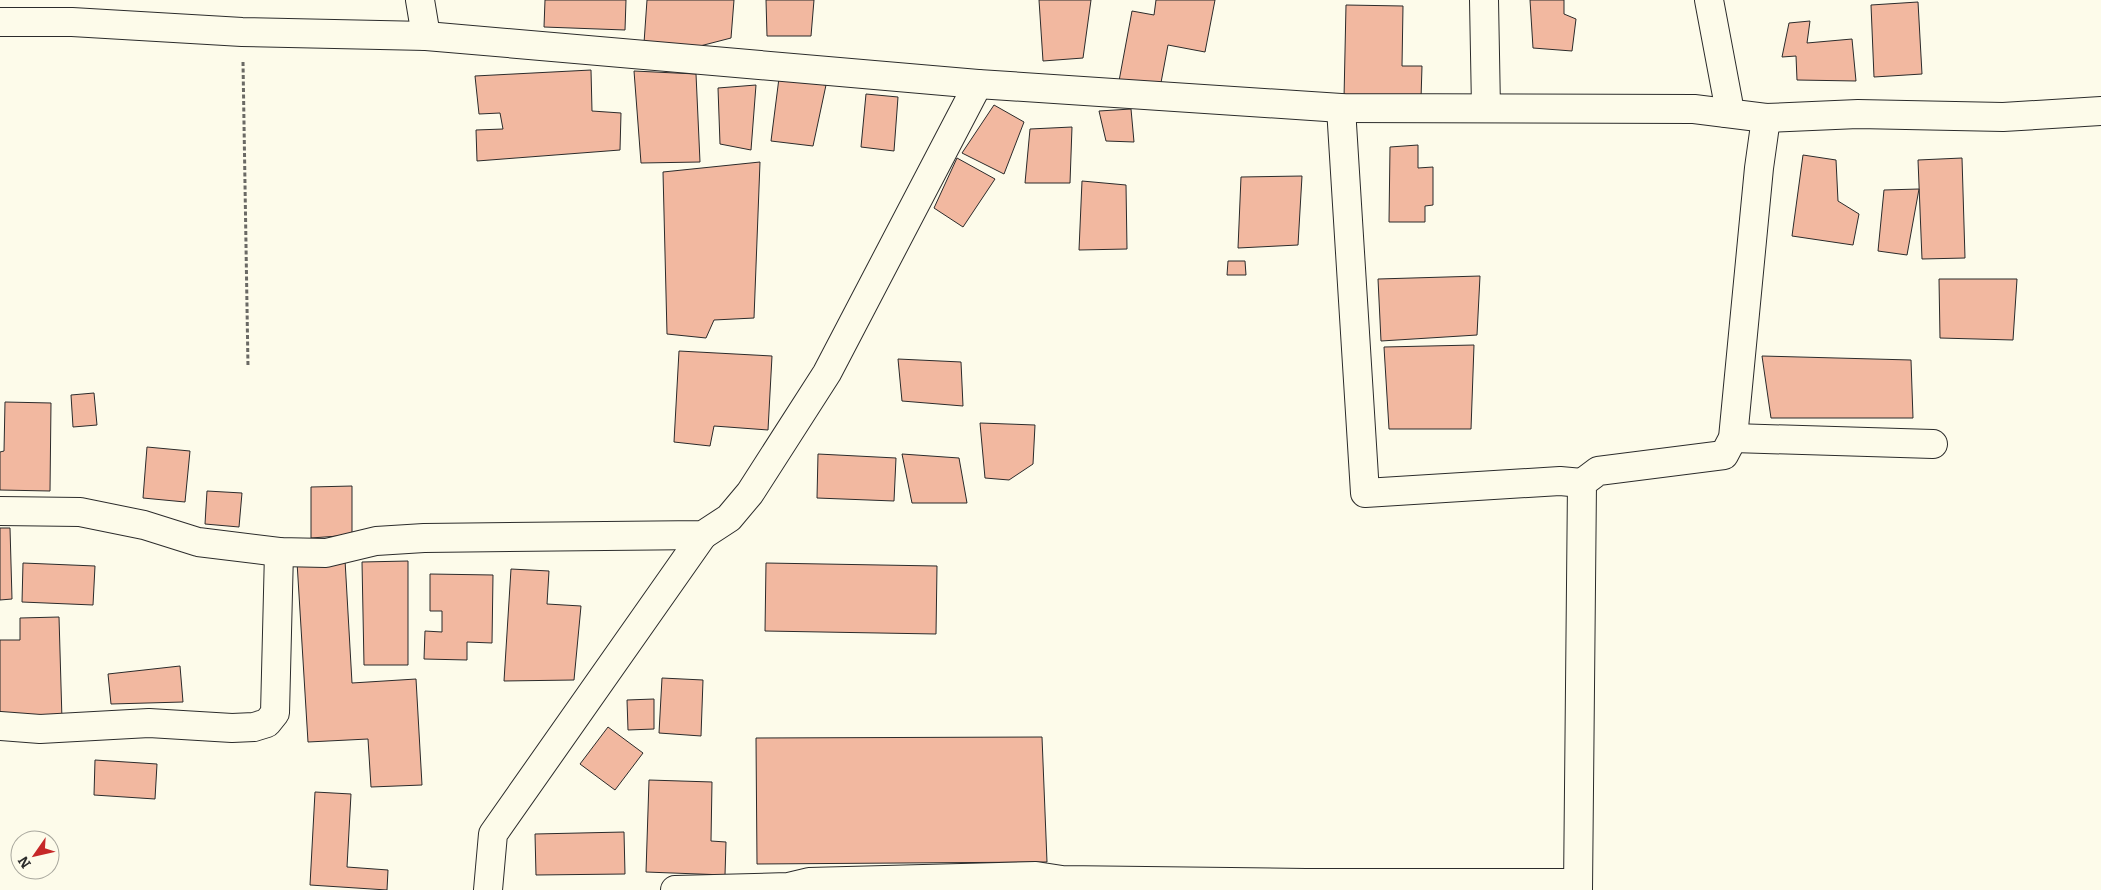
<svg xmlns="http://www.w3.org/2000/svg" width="2101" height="890" viewBox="0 0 2101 890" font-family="Bitter,serif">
  <rect width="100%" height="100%" fill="#fdfbea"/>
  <!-- building -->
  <g fill="#f2b8a0" stroke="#2b2b2b">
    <polygon points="545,0 626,0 625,30 544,27"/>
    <polygon points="647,0 734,0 731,38 700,46 644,43"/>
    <polygon points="766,0 814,0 811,36 767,36"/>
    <polygon points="1039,0 1091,0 1083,58 1043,61"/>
    <polygon points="1156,0 1215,0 1205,52 1168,45 1160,88 1119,81 1132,11 1154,15"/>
    <polygon points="1530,0 1564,0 1564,14 1576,19 1572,51 1533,48"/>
    <polygon points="1918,2 1922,74 1874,77 1871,5"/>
    <polygon points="1346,5 1403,6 1402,66 1422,66 1421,99 1344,98"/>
    <polygon points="1810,21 1807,43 1852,39 1856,81 1797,80 1796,56 1782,57 1789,23"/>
    <polygon points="591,70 592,111 621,113 620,150 477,161 476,130 503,129 500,113 479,114 475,76"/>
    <polygon points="634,71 696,74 700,162 641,163"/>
    <polygon points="779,78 826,85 813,146 771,141"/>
    <polygon points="756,85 751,150 720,144 718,88"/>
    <polygon points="866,94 898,97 894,151 861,147"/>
    <polygon points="994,105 1024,122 1004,174 962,153"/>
    <polygon points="1131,109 1134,142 1106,141 1099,111"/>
    <polygon points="1072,127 1070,183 1025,183 1030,129"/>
    <polygon points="1418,145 1418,168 1433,167 1433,205 1425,206 1425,222 1389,222 1390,147"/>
    <polygon points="1803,155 1836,160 1838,201 1859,214 1853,245 1792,236"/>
    <polygon points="957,158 995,179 963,227 934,208"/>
    <polygon points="1962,158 1965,258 1922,259 1918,160"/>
    <polygon points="760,162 754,318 714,320 706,338 667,334 663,172"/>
    <polygon points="1302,176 1298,245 1238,248 1241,177"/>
    <polygon points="1082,181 1126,185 1127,249 1079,250"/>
    <polygon points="1919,189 1907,255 1878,251 1884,190"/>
    <polygon points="1228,261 1245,261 1246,275 1227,275"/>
    <polygon points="1480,276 1477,335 1381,341 1378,279"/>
    <polygon points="1939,279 2017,279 2013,340 1940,338"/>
    <polygon points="1474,345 1471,429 1389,429 1384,347"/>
    <polygon points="679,351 772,356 768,430 714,426 710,446 674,442"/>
    <polygon points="1762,356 1911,360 1913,418 1771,418"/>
    <polygon points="898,359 961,362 963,406 902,401"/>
    <polygon points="94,393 97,425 73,427 71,395"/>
    <polygon points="5,402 51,403 50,491 0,490 0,452 4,451"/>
    <polygon points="980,423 1035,425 1033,464 1009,480 985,478"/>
    <polygon points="147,447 190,451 185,502 143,498"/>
    <polygon points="818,454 896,458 894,501 817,498"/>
    <polygon points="902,454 959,458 967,503 912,503"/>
    <polygon points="352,486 352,535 311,538 311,487"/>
    <polygon points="207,491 242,493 239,527 205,524"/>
    <polygon points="0,528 10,528 12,599 0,600"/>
    <polygon points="345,560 352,683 416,679 422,785 371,787 368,739 308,742 297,562"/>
    <polygon points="408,561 408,665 364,665 362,562"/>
    <polygon points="23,563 95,566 93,605 22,602"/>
    <polygon points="766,563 937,566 936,634 765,631"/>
    <polygon points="511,569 549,571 547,604 581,606 574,680 504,681"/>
    <polygon points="430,574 493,575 492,643 467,642 467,660 424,659 425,631 442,632 442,611 430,611"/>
    <polygon points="59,617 62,720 0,721 0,640 20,640 20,618"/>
    <polygon points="180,666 183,702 111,704 108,674"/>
    <polygon points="662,678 703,680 701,736 659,733"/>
    <polygon points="654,699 654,729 628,730 627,700"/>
    <polygon points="608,727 643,753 615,790 580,764"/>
    <polygon points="1042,737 1047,862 757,864 756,738"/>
    <polygon points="95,760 157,764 155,799 94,795"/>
    <polygon points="649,780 712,782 711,841 726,842 725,875 646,872"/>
    <polygon points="315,792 351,794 347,867 388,870 387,890 310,885"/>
    <polygon points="624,832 625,874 536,875 535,834"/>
  </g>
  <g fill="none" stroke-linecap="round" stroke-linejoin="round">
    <defs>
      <g id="street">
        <polyline points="420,0 426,36"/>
        <polyline points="1484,0 1486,108"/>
        <polyline points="1709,0 1728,101 1726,113"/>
        <polyline points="0,22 72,22 242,32 426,36 978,84 1341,108 1694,109 1766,118 1858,114 2003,117 2101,111"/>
        <polyline points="1341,108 1365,493 1560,481 1582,483"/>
        <polyline points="1733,438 1933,444"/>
        <polyline points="0,511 80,512 144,525 198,542 279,552 326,553 376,541 424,538 703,535 729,518 750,493 827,373 978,84"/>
        <polyline points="0,726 40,729 149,723 232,728 254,727 267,723 275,713 279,552"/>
        <polyline points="488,890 493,834 703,535"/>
        <polyline points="675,890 788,887 809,882 1036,876 1062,880 1306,883 1578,883"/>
        <polyline points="1578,890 1582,483 1598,471 1724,455 1733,438 1759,168 1766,118"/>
      </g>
    </defs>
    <!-- street casing -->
    <use href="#street" stroke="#2b2b2b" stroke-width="30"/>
    <!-- path -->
    <polyline stroke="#6a6964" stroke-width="3" stroke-dasharray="4 2.5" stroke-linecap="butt" points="243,62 248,367"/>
    <!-- street -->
    <use href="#street" stroke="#fdfbea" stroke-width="28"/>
  </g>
  <!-- north arrow -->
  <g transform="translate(35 855) rotate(236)"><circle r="24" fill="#fdfbea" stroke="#a9a89e"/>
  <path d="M0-4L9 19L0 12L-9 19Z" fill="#c62828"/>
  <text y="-8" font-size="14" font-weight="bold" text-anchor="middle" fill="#2b2b2b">N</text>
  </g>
</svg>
